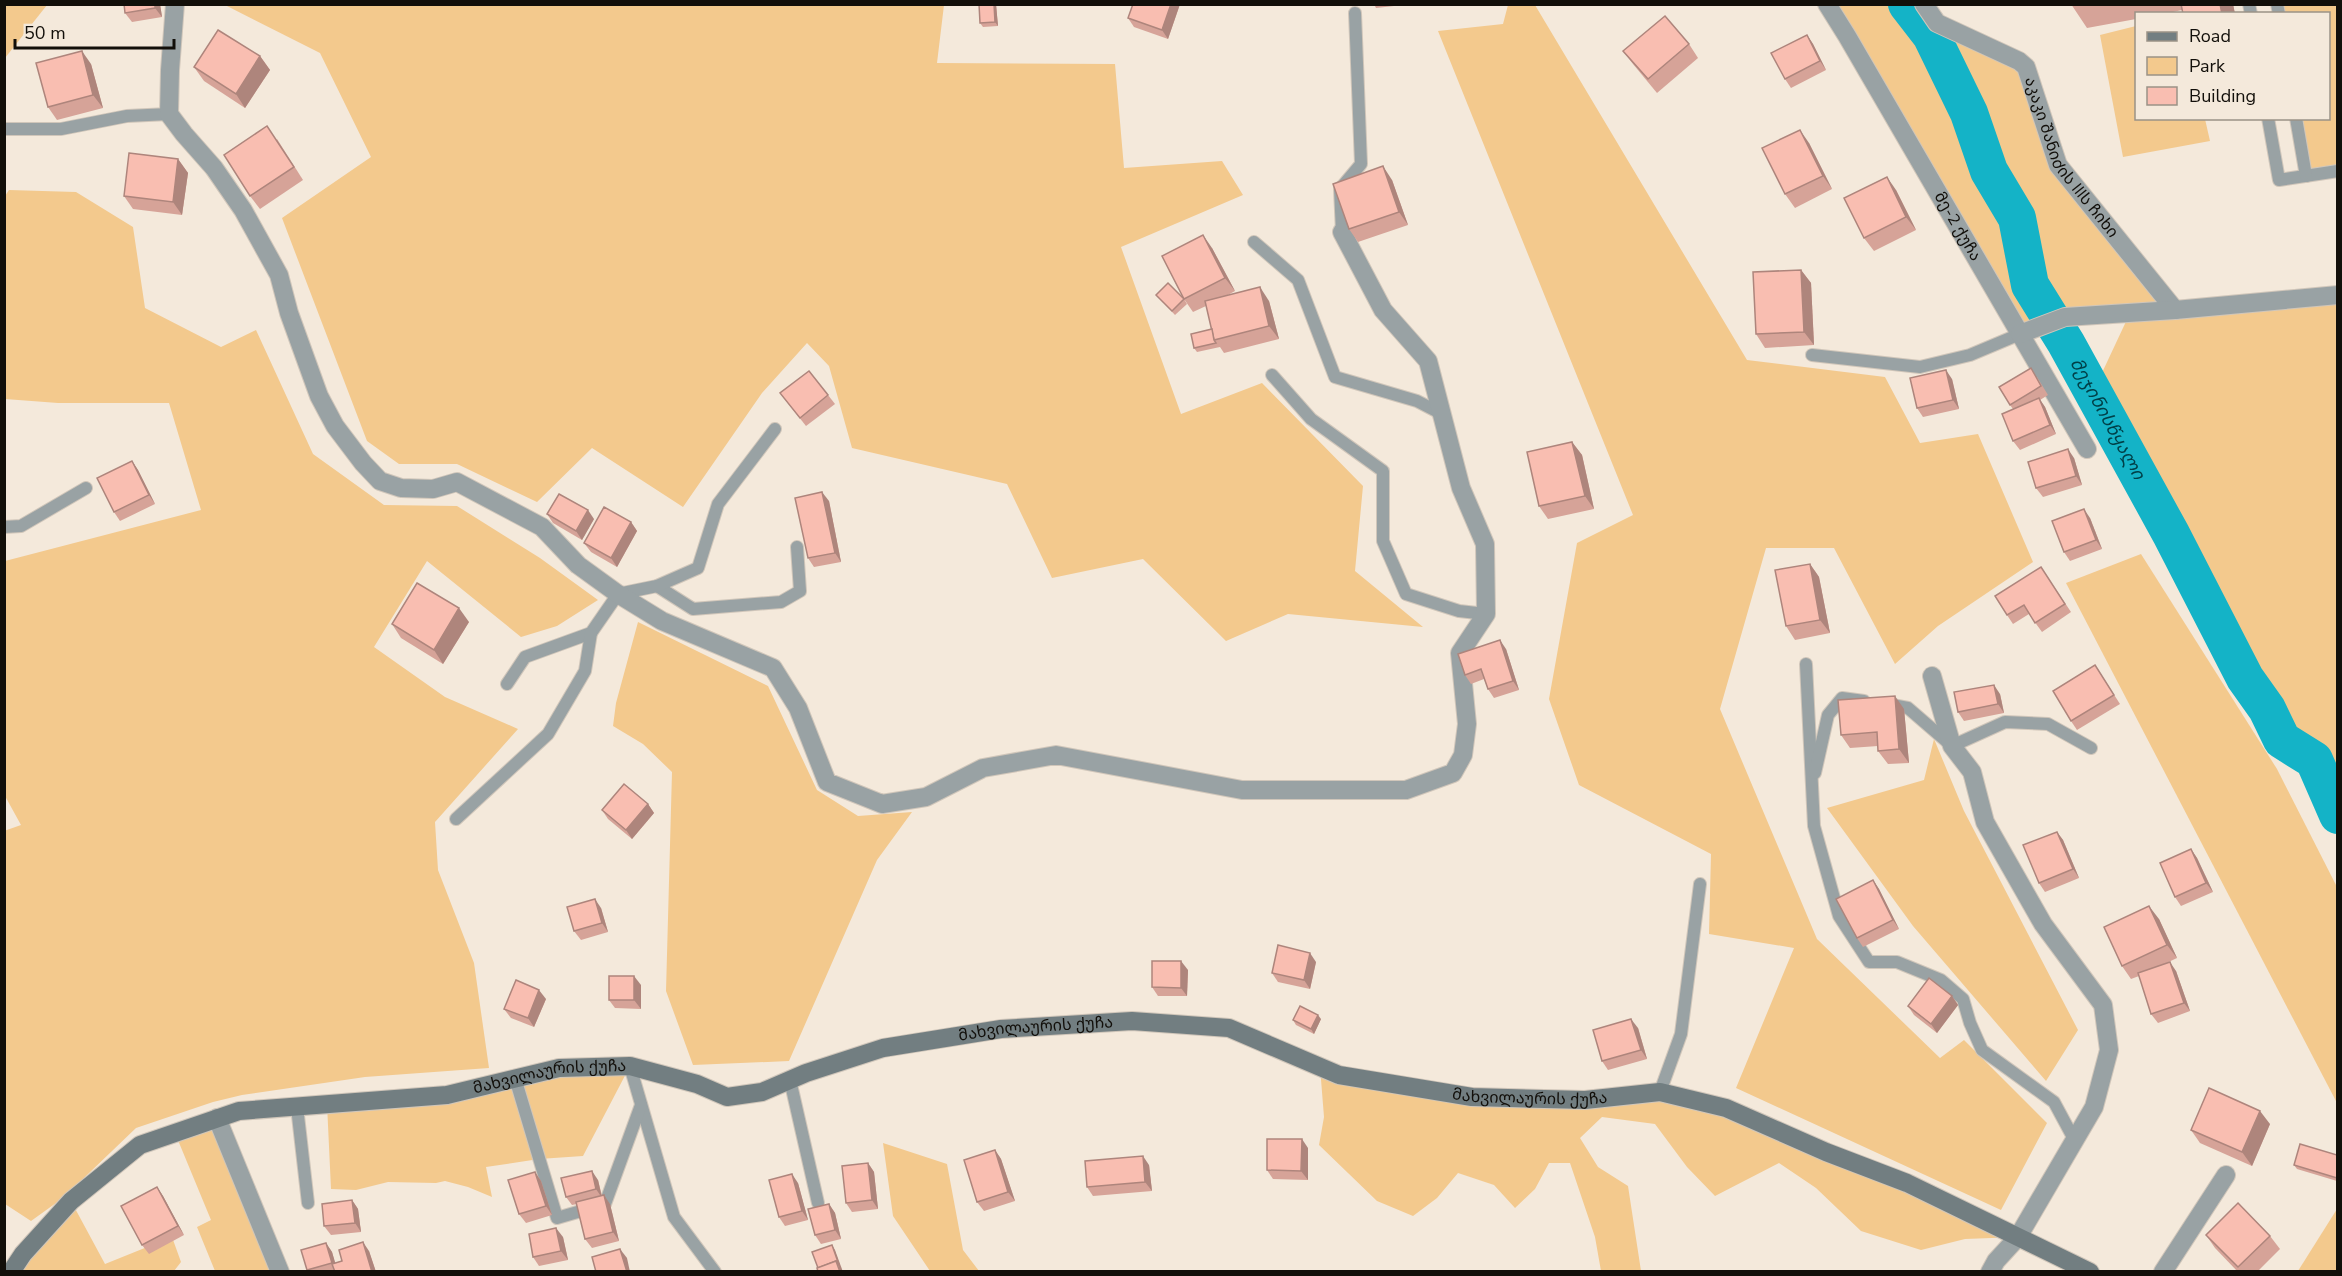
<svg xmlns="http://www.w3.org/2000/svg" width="2342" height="1276" viewBox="0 0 2342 1276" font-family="'Nunito Sans','Noto Sans Georgian',sans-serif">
  <rect width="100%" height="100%" fill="#f4e9db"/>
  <!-- green -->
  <g fill="#f3c98d">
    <polygon points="5,4 47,5 5,58 4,5"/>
    <polygon points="225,5 944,5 937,63 1115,64 1124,168 1222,161 1243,195 1121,247 1181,414 1262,383 1363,486 1355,571 1423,627 1288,614 1226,641 1143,559 1052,578 1007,484 852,448 829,366 807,343 762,393 683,507 592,448 537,502 457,464 399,464 367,441 282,218 371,157 320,53"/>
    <polygon points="1508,5 1535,5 1747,360 1885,377 1920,443 1978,434 2033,562 1938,626 1895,664 1834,548 1766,548 1720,709 1817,939 1940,1058 1964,1040 2047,1123 2001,1210 1736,1088 1794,948 1709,934 1711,854 1579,785 1549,699 1577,543 1633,515 1438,31 1503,24"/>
    <polygon points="1827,5 1924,5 2023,64 2058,165 2175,310 2337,295 2337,815 2314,760 2282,740 2267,709 2245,678 2171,534 2093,392 2130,313 2020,334"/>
    <polygon points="2277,5 2337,5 2337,171 2306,176 2296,119 2328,118 2328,14 2279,13"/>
    <polygon points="2136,26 2136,118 2205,119 2210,141 2123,157 2100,35"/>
    <polygon points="9,190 76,192 133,227 145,308 221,347 256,330 313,454 384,505 457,506 540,558 598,600 557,626 521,637 427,561 374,647 445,697 518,729 435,822 438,870 474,963 489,1068 365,1077 242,1095 213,1102 136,1128 63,1198 31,1221 5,1204 4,831 21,825 5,796 5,561 201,510 169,403 58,403 5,399 5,196"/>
    <polygon points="2141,554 2277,769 2337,887 2337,1103 2066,583"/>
    <polygon points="638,622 768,686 817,790 858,816 912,812 877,860 789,1061 693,1065 666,991 672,772 643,744 613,726 616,703"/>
    <polygon points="1934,739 1964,811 2078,1030 2046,1081 1913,926 1827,808 1924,780"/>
    <polygon points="630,1066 583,1156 539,1159 486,1167 492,1197 468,1187 445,1181 436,1183 388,1182 356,1190 331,1189 327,1104"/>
    <polygon points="1320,1067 1472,1097 1660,1092 1726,1108 2018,1237 1965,1239 1921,1250 1861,1231 1816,1188 1779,1163 1715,1196 1687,1167 1655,1124 1602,1117 1580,1138 1598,1167 1628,1186 1641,1271 1601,1271 1595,1237 1570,1163 1549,1163 1535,1189 1515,1208 1494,1185 1458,1173 1437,1198 1413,1216 1377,1201 1319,1145 1324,1117"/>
    <polygon points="217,1118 280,1271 215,1271 197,1227 211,1220 175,1133"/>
    <polygon points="883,1143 947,1164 963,1250 979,1271 930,1271 893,1216"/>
    <polygon points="71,1201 105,1264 172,1237 181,1262 174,1271 11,1272"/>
    <polygon points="2337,1209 2337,1271 2298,1271"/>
  </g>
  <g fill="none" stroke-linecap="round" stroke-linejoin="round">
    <!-- river -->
    <path stroke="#14b3c7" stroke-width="38" id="s1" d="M1907 4 1931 35 1969 113 1989 171 2017 218 2030 285 2066 343 2171 534 2245 678 2267 709 2282 740 2314 760 2338 815"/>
    <defs>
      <g id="lane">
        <polyline points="2249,4 2251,14"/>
        <polyline points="2277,4 2279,14"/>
        <polyline points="2268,118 2279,180 2338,171"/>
        <polyline points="2296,118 2306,176"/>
        <polyline points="6,129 61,129 127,116 169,114"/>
        <polyline points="1342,232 1340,189 1361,164 1355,13"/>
        <polyline points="1254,242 1298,280 1335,377 1417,401 1442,414"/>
        <polyline points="1812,355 1920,367 1970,355 2020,334"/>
        <polyline points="1272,375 1311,419 1383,471 1383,541 1406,594 1459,611 1486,614"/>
        <polyline points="4,527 21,526 86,488"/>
        <polyline points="657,586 693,609 781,602 800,591 797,547"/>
        <polyline points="1806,664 1814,826 1839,916 1869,962 1897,962 1941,980 1963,999 1970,1023 1982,1050 2054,1102 2075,1141"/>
        <polyline points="507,684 525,657 591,633 618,594 657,586 698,568 718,504 775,429"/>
        <polyline points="1887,704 1908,708 1952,746 2005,722 2048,724 2091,748"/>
        <polyline points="1815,773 1828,715 1842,698 1864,701"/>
        <polyline points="456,819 548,734 585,671 591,633"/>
        <polyline points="630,1066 674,1217 715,1272"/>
        <polyline points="515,1078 557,1218 605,1204 641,1105"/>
        <polyline points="790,1080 818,1203"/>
        <polyline points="1660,1092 1681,1034 1700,884"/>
        <polyline points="297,1107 308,1203"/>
      </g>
      <g id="street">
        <polyline points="175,4 170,70 169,114 184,134 214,168 243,210 279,275 289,313 319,396 335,426 363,463 380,481 401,488 433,489 457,482 542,527 578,565 618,594 662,621 773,668 798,708 827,782 882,804 926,797 983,768 1056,755 1242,790 1406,790 1453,773 1463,755 1467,724 1460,653 1486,614 1485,544 1461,488 1428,361 1383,310 1342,232"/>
        <path id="s2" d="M1827 4 1847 36 2087 449"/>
        <path id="s3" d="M1924 4 1937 23 2019 61 2026 67 2058 165 2175 310"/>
        <polyline points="2020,334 2065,317 2175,310 2338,295"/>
        <polyline points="1932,676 1952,746 1972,772 1985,822 2043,924 2103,1005 2109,1050 2094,1107 2018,1237 1996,1261 1990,1272"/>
        <polyline points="217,1118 280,1272"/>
        <polyline points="2163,1272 2226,1175"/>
      </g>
      <g id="secondary">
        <path id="s4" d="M11 1272 23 1254 71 1201 140 1145 239 1111 447 1095 559 1068 630 1066 697 1084 727 1097 762 1092 806 1073 883 1048 1001 1029 1132 1021 1229 1028 1339 1075 1472 1097 1585 1100 1660 1092 1726 1108 1826 1152 1907 1183 2090 1272"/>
      </g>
    </defs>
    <!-- lane casing -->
    <use href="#lane" stroke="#d0c6ba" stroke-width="14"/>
    <!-- street casing -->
    <use href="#street" stroke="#d0c6ba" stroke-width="20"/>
    <!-- secondary casing -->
    <use href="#secondary" stroke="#d0c6ba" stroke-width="20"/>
    <!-- lane -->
    <use href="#lane" stroke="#99a2a4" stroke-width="12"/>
    <!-- street -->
    <use href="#street" stroke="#99a2a4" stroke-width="18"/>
    <!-- secondary -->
    <use href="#secondary" stroke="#727e81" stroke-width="18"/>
  </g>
  <!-- wall -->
  <g fill="#d6a398">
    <polygon points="124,4 160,4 162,17 132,22 125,13"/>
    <polygon points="996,4 998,26 983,27 980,23"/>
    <polygon points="1180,4 1168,39 1134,27 1128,18"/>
    <polygon points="1374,4 1403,4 1403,5 1376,8"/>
    <polygon points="2071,4 2233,4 2235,14 2183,14 2182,10 2164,14 2136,14 2136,19 2087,28"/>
    <polygon points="1807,35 1813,44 1826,70 1791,88 1785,79"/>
    <polygon points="1689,44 1698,58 1657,93 1633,64 1623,51"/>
    <polygon points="260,56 270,70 245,108 204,81 194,67"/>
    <polygon points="91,64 103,108 57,120 48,107"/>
    <polygon points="277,139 303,180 260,209 250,196"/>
    <polygon points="1809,143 1832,189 1795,208 1785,194"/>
    <polygon points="178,159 188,173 182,215 133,209 124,196"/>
    <polygon points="1392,180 1408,225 1358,242 1349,229"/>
    <polygon points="1896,190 1916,230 1874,251 1864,238"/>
    <polygon points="1212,248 1235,291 1226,296 1269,301 1279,339 1224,353 1220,347 1197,352 1194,348 1212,329 1206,306 1193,312 1184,299"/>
    <polygon points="1801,270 1811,283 1814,345 1765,348 1756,334"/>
    <polygon points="1156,295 1184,299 1187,304 1175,315"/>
    <polygon points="2037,377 2048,395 2040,400 2045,407 2056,434 2020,450 2013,441 2013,409 2010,405"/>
    <polygon points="1952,379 1959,409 1923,417 1917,408"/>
    <polygon points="780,393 828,395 835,404 806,426"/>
    <polygon points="1572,442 1582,455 1594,509 1548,519 1539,506"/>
    <polygon points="2074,458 2082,485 2043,497 2036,488"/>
    <polygon points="132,461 138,470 155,504 120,521 114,512"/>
    <polygon points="829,501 841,562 814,567 808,558"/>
    <polygon points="547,514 594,519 582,540 553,523"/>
    <polygon points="2090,518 2102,549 2070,561 2064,552"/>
    <polygon points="631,522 637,531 617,567 591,552 584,543"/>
    <polygon points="1810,564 1819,577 1830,633 1795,640 1786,626"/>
    <polygon points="2041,567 2071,612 2042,632 2029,614 2013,624 2007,615"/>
    <polygon points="469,622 443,664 401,638 392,624"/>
    <polygon points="1506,649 1519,690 1494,698 1488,689 1484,679 1471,684 1465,675"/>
    <polygon points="2095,665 2120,704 2077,730 2071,721"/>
    <polygon points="2000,694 2004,713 1964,721 1958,712"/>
    <polygon points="1904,709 1909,763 1888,764 1878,751 1878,746 1850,748 1841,735"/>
    <polygon points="648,804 654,813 632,839 608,819 602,810"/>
    <polygon points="2057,832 2063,840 2079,878 2045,892 2039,883"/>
    <polygon points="2191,849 2197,858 2213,892 2181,906 2175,897"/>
    <polygon points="1873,880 1879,889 1899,929 1863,947 1857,938"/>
    <polygon points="601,908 608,932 581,940 574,931"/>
    <polygon points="2159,919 2177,958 2160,966 2176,971 2190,1011 2158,1023 2151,1014 2139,976 2131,979 2122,966"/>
    <polygon points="1316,962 1310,989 1278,982 1272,973"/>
    <polygon points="1188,970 1187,996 1158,996 1152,987"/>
    <polygon points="641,985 641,1009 615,1008 609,1000"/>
    <polygon points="1952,996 1958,1005 1937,1033 1914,1015 1908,1006"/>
    <polygon points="546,999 534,1027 511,1018 504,1009"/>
    <polygon points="1321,1019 1314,1034 1296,1025 1293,1020"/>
    <polygon points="1638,1028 1647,1059 1608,1070 1602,1061"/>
    <polygon points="2270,1124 2252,1166 2200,1143 2191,1130"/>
    <polygon points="1308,1148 1308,1180 1273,1179 1267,1170"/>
    <polygon points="995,1150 1001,1159 1015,1201 984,1211 977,1202"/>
    <polygon points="2337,1155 2337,1181 2297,1169 2294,1165"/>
    <polygon points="868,1163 874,1172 878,1209 852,1212 846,1203"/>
    <polygon points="1149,1165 1152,1191 1093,1196 1087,1187"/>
    <polygon points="535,1172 541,1181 552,1215 526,1223 519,1214"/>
    <polygon points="598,1180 602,1196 610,1204 619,1241 592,1248 585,1239 577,1204 572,1205 566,1197"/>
    <polygon points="798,1183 808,1220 785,1226 779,1217"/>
    <polygon points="157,1187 163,1196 184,1235 149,1254 142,1245"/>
    <polygon points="352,1200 358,1209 361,1232 331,1235 324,1226"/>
    <polygon points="829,1204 835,1213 841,1239 821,1244 815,1235"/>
    <polygon points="2206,1235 2270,1236 2280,1249 2257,1272 2238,1272 2215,1248"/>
    <polygon points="563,1237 568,1260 539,1266 533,1257"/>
    <polygon points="326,1243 332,1252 335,1263 369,1251 376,1272 307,1272 307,1270"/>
  </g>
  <!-- shaded-wall -->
  <g fill="#ae857c">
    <polygon points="155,4 160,4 162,17 155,8"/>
    <polygon points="994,4 996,4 998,26 995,22"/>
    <polygon points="1171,4 1180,4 1168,39 1162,30"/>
    <polygon points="2220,4 2233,4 2235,14 2222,14"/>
    <polygon points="1807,35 1813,44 1826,70 1820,61"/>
    <polygon points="82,51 91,64 103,108 93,95"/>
    <polygon points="260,56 270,70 245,108 236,94"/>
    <polygon points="1800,130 1809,143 1832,189 1823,176"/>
    <polygon points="178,159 188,173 182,215 173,202"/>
    <polygon points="1383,166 1392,180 1408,225 1399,212"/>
    <polygon points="1887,177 1896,190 1916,230 1906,217"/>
    <polygon points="1203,235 1212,248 1235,291 1225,278"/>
    <polygon points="1801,270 1811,283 1814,345 1804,332"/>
    <polygon points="1260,287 1269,301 1279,339 1269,326"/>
    <polygon points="1946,370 1952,379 1959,409 1953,400"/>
    <polygon points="2039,398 2045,407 2056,434 2050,425"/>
    <polygon points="1572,442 1582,455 1594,509 1585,496"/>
    <polygon points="2068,449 2074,458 2082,485 2076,476"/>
    <polygon points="132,461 138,470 155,504 149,495"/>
    <polygon points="822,492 829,501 841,562 835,553"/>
    <polygon points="2084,509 2090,518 2102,549 2096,540"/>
    <polygon points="588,510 594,519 582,540 576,531"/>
    <polygon points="631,522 637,531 617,567 611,558"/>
    <polygon points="1810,564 1819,577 1830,633 1820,620"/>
    <polygon points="459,608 469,622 443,664 434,650"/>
    <polygon points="1500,640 1506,649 1519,690 1513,681"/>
    <polygon points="1994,685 2000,694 2004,713 1998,704"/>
    <polygon points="1895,696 1904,709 1909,763 1899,749"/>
    <polygon points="648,804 654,813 632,839 626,830"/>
    <polygon points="2057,832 2063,840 2079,878 2073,869"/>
    <polygon points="2191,849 2197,858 2213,892 2206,883"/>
    <polygon points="1873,880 1879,889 1899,929 1893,920"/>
    <polygon points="595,899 601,908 608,932 602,923"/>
    <polygon points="2149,906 2159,919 2177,958 2167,945"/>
    <polygon points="1310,953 1316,962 1310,989 1304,980"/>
    <polygon points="1181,961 1188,970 1187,996 1181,988"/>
    <polygon points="2170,962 2176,971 2190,1011 2184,1003"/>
    <polygon points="634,976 641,985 641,1009 634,1000"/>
    <polygon points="539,990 546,999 534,1027 528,1018"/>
    <polygon points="1952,996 1958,1005 1937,1033 1931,1024"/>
    <polygon points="1318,1015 1321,1019 1314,1034 1311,1029"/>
    <polygon points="1631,1019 1638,1028 1647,1059 1641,1050"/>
    <polygon points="2260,1111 2270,1124 2252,1166 2242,1152"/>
    <polygon points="1302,1139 1308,1148 1308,1180 1301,1171"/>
    <polygon points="995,1150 1001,1159 1015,1201 1008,1192"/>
    <polygon points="1143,1156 1149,1165 1152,1191 1145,1182"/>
    <polygon points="868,1163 874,1172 878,1209 872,1200"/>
    <polygon points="592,1171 598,1180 602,1198 596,1189"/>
    <polygon points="535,1172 541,1181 552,1215 546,1206"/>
    <polygon points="792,1174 798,1183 808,1220 802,1211"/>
    <polygon points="157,1187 163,1196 184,1235 178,1226"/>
    <polygon points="604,1195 610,1204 619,1241 613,1232"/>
    <polygon points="352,1200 358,1209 361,1232 355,1223"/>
    <polygon points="829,1204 835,1213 841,1239 835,1230"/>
    <polygon points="556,1228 563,1237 568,1260 561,1251"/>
    <polygon points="363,1242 369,1251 376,1272 372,1272"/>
    <polygon points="326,1243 332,1252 338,1272 332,1263"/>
    <polygon points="832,1245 835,1250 843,1272 840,1272"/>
    <polygon points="620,1249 627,1258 630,1272 627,1272"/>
  </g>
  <!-- building -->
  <g fill="#f9beb1" stroke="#ae857c" stroke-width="1.5">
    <polygon points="124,4 155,4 155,8 125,13"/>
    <polygon points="979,4 994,4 995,22 980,23"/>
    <polygon points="1133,4 1171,4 1162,30 1128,18"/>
    <polygon points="2181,4 2220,4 2222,14 2183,14"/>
    <polygon points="1665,16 1689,44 1648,79 1623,51"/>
    <polygon points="218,30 260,56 236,94 194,67"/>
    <polygon points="1807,35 1820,61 1785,79 1771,53"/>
    <polygon points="82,51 93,95 48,107 36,63"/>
    <polygon points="267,126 294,167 250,196 224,155"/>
    <polygon points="1800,130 1823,176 1785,194 1762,148"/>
    <polygon points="129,153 178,159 173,202 124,196"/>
    <polygon points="1383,166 1399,212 1349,229 1333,184"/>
    <polygon points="1887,177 1906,217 1864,238 1844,198"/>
    <polygon points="1203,235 1225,278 1184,299 1162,256"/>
    <polygon points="1801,270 1804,332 1756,334 1753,272"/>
    <polygon points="1168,283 1184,299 1172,311 1156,295"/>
    <polygon points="1260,287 1269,326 1214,340 1205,301"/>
    <polygon points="1212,329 1214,340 1216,343 1194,348 1191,334"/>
    <polygon points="2031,368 2041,386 2010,405 1999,387"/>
    <polygon points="1946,370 1953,400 1917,408 1910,378"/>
    <polygon points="809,371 828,395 800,418 780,393"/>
    <polygon points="2039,398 2050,425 2013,441 2002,414"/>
    <polygon points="1572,442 1585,496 1539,506 1527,452"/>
    <polygon points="2068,449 2076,476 2036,488 2028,462"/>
    <polygon points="132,461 149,495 114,512 97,478"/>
    <polygon points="822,492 835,553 808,558 795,498"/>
    <polygon points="559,494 588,510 576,531 547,514"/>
    <polygon points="604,507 631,522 611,558 584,543"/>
    <polygon points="2084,509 2096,540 2064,552 2052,521"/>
    <polygon points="1810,564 1820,620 1786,626 1775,570"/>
    <polygon points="2041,567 2065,604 2035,623 2024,605 2007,615 1995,596"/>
    <polygon points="417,583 459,608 434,650 392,624"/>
    <polygon points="1500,640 1513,681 1488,689 1481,669 1465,675 1458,654"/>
    <polygon points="2095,665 2114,695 2071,721 2053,691"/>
    <polygon points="1994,685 1998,704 1958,712 1954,692"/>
    <polygon points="1895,696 1899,749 1878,751 1877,732 1841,735 1838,700"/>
    <polygon points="624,784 648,804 626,830 602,810"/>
    <polygon points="2057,832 2073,869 2039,883 2023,845"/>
    <polygon points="2191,849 2206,883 2175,897 2160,863"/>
    <polygon points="1873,880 1893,920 1857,938 1836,899"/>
    <polygon points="595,899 602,923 574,931 567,907"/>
    <polygon points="2149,906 2167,945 2122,966 2104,927"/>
    <polygon points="1278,945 1310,953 1304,980 1272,973"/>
    <polygon points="1152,961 1181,961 1181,988 1152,987"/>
    <polygon points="2170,962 2184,1003 2151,1014 2138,973"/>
    <rect x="609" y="976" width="25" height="24"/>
    <polygon points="1929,978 1952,996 1931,1024 1908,1006"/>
    <polygon points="516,980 539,990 528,1018 504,1009"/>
    <polygon points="1300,1006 1318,1015 1311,1029 1293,1020"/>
    <polygon points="1631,1019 1641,1050 1602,1061 1593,1030"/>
    <polygon points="2209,1088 2260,1111 2242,1152 2191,1130"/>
    <polygon points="1267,1139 1302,1139 1301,1171 1267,1170"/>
    <polygon points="2300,1144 2337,1155 2337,1178 2294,1165"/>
    <polygon points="995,1150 1008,1192 977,1202 964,1160"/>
    <polygon points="1143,1156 1145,1182 1087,1187 1085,1161"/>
    <polygon points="868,1163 872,1200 846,1203 842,1166"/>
    <polygon points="592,1171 596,1189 566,1197 561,1178"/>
    <polygon points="535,1172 546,1206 519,1214 508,1180"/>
    <polygon points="792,1174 802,1211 779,1217 769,1180"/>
    <polygon points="157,1187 178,1226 142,1245 121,1206"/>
    <polygon points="604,1195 613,1232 585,1239 576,1202"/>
    <polygon points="352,1200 355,1223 324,1226 322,1204"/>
    <polygon points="2238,1203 2270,1236 2238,1267 2206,1235"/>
    <polygon points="829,1204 835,1230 815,1235 808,1209"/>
    <polygon points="556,1228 561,1251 533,1257 529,1234"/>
    <polygon points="363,1242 372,1272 335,1272 332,1264 342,1261 339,1250"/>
    <polygon points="326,1243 332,1263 307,1270 301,1250"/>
    <polygon points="832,1245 839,1265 836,1261 818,1268 812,1252"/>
    <polygon points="620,1249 627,1272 596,1272 592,1257"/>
    <polygon points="836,1261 840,1272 818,1272 817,1268"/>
  </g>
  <g text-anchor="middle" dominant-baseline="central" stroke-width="5" stroke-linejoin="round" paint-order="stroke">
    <!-- street labels -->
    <g font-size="16" fill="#120f0a" stroke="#f4e9db">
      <text stroke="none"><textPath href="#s3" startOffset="225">აკაკი შანიძის IIIს ჩიხი</textPath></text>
      <text stroke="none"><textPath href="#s2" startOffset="258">მე-2 ქუჩა</textPath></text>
      <text stroke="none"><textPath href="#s4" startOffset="1102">მახვილაურის ქუჩა</textPath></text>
      <text stroke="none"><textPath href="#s4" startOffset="600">მახვილაურის ქუჩა</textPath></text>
      <text stroke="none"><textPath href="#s4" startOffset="1608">მახვილაურის ქუჩა</textPath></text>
    </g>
    <!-- water labels -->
    <g font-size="18" font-style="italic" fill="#004048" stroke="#f4e9db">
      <text stroke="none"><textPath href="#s1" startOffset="465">მეჯინისწყალი</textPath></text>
    </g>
  </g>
  <!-- border -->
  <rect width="2342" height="1276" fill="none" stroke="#120f0a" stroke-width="12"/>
  <!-- legend -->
  <rect x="2135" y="12" width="195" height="108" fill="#f4e9db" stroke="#9a9287" stroke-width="1.5"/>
  <rect x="2147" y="32" width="30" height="9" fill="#727e81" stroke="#9a9287" stroke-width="1.5"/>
  <text x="2189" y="42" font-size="18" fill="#120f0a">Road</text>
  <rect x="2147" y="57" width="30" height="18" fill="#f3c98d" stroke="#9a9287" stroke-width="1.5"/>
  <text x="2189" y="72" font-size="18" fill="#120f0a">Park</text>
  <rect x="2147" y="87" width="30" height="18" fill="#f9beb1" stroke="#9a9287" stroke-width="1.5"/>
  <text x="2189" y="102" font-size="18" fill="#120f0a">Building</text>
  <!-- scale -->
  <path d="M15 39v9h159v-9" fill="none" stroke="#120f0a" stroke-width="3"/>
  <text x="24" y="39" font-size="18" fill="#120f0a" stroke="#f4e9db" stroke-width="4.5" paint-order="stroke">50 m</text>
</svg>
